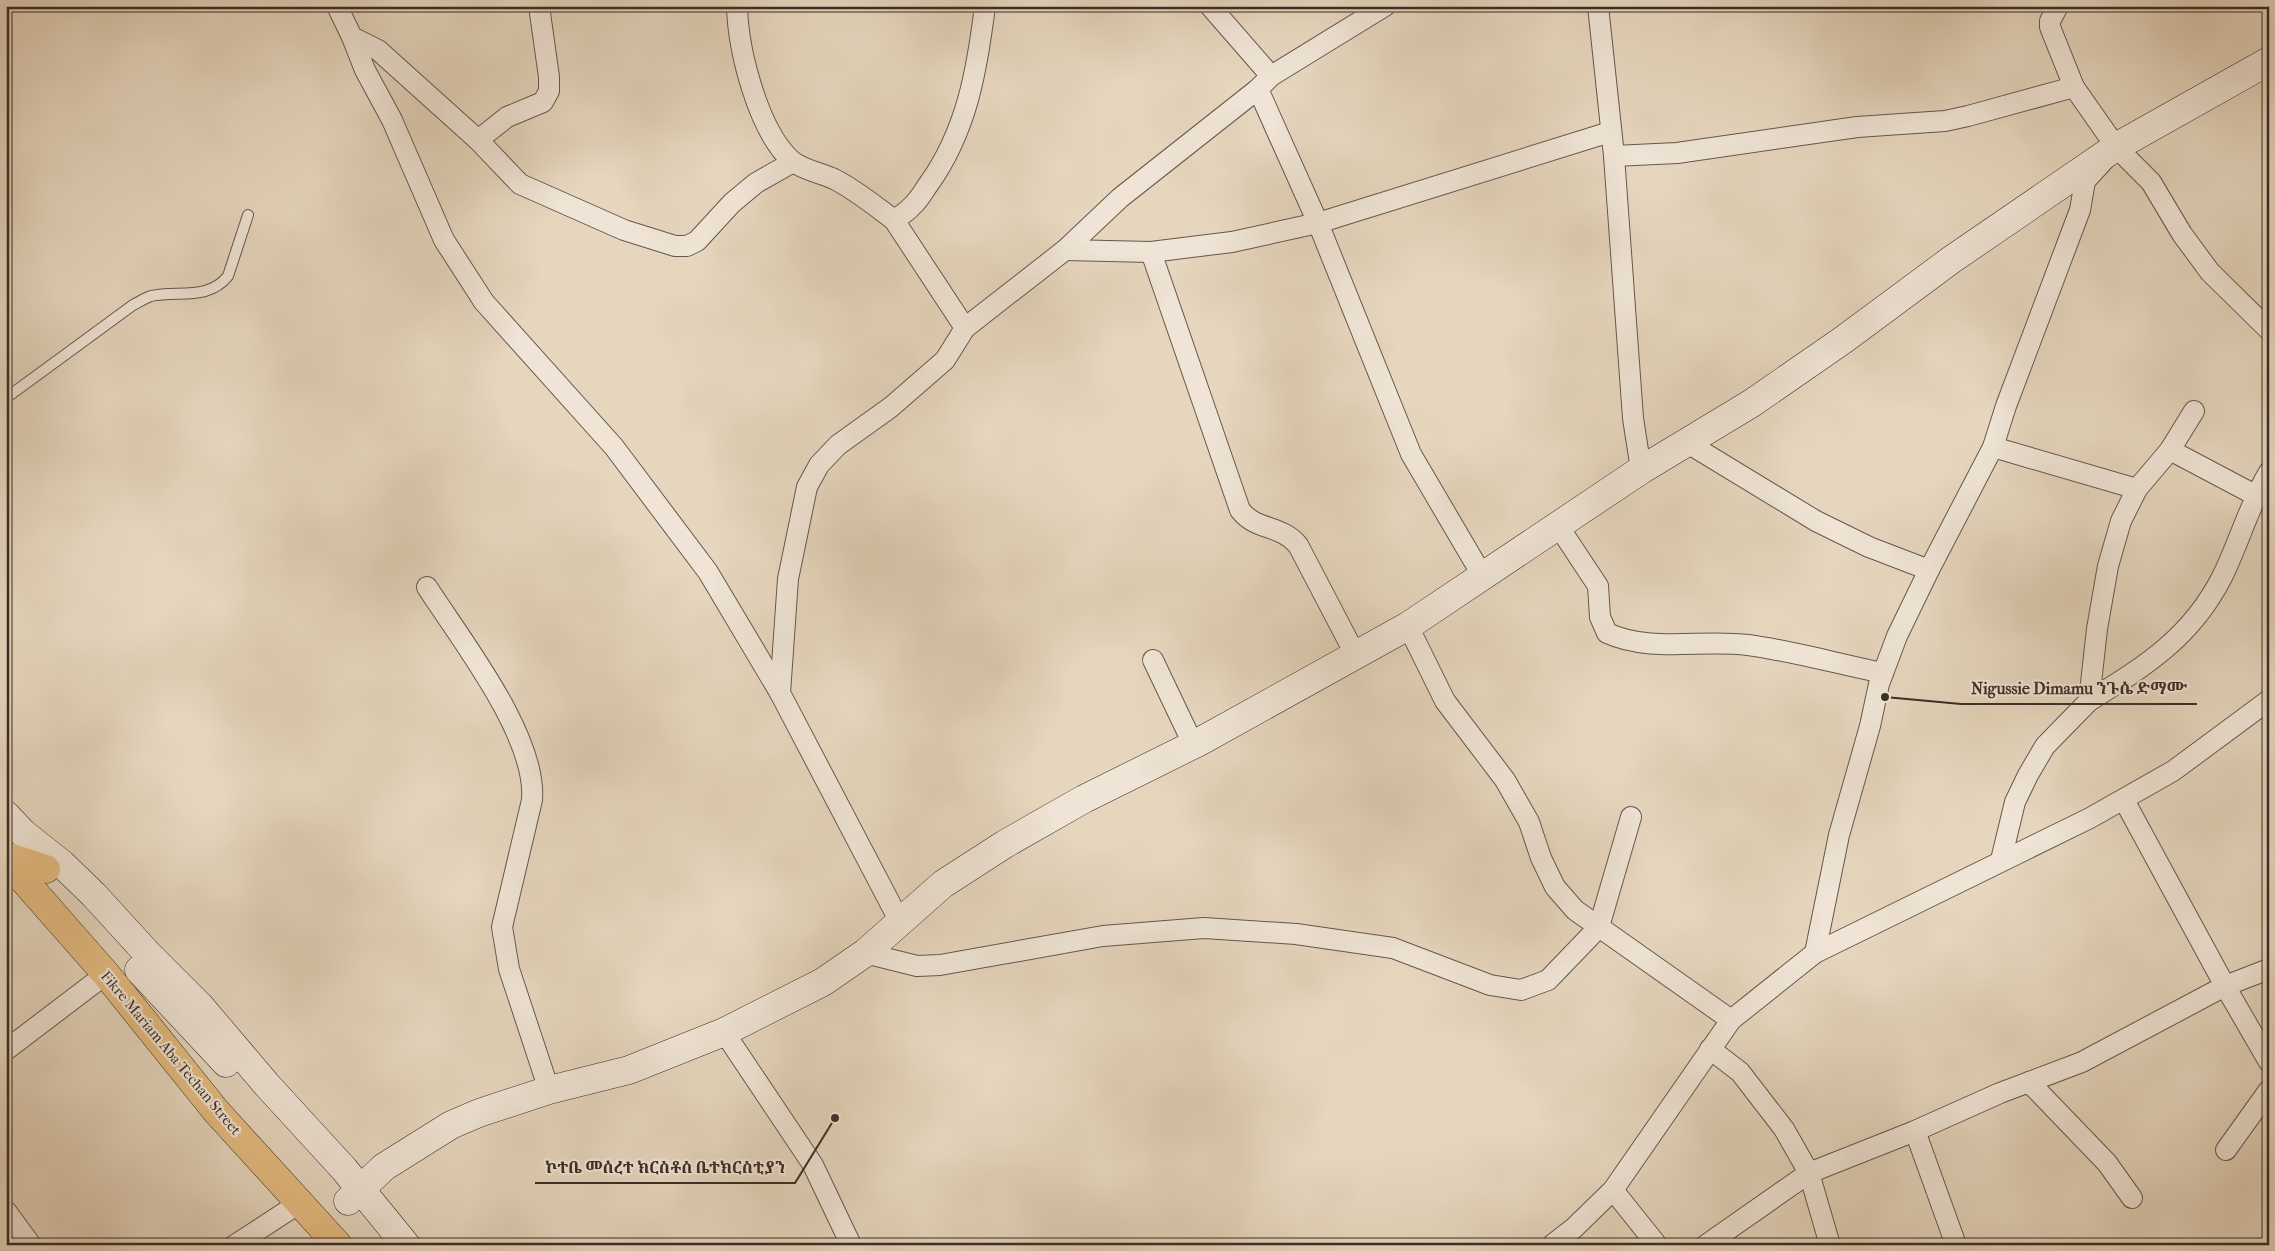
<svg xmlns="http://www.w3.org/2000/svg" width="2275" height="1251" viewBox="0 0 2275 1251" font-family="'IM FELL French Canon','Noto Serif Ethiopic',serif">
  <rect width="100%" height="100%" fill="#e6d6be"/>
  <filter id="stains"><feTurbulence type="fractalNoise" baseFrequency=".004" numOctaves="4"/><feColorMatrix values="0 0 0 0 .2 0 0 0 0 .09 0 0 0 0 .02 0 0 0 .5 -.17"/></filter>
  <radialGradient id="worn" r=".72"><stop offset=".6" stop-color="#630" stop-opacity="0"/><stop offset="1" stop-color="#630" stop-opacity=".3"/></radialGradient>
  <g fill="none" stroke-linecap="round" stroke-linejoin="round">
    <defs>
      <path id="lane" d="M6 398 133 305C139 302 145 298 151 296 178 290 208 301 228 276L248 215"/>
      <g id="street">
        <polyline points="337,6 352,37 378,50 478,140 520,184 624,230 675,246 687,246 697,241 732,203 756,183 793,162"/>
        <path d="M737 6C738 50 758 131 792 161 803 170 821 173 834 179 856 190 875 206 894 220"/>
        <polyline points="1210,6 1271,76"/>
        <polyline points="1598,6 1614,156 1633,418 1641,470"/>
        <polyline points="2058,6 2050,21 2050,27 2074,87"/>
        <polyline points="352,37 365,70 392,120 444,240 484,302 614,447 708,572 780,693"/>
        <polyline points="1258,89 1318,223 1411,454 1482,575"/>
        <polyline points="478,140 507,117 543,102 549,91 549,77 539,6"/>
        <polyline points="2116,147 2151,182 2182,234 2210,272 2269,330"/>
        <polyline points="1614,156 1677,153 1857,127 1945,121 1968,116 2074,87 2116,147 2085,181 2080,210 2006,406 1993,447 1929,570 1897,636 1879,684 1870,726 1839,835 1815,953"/>
        <polyline points="1065,250 1151,252 1232,242 1318,223 1610,132"/>
        <path d="M1151 252 1240 510C1256 531 1280 524 1298 545L1356 656"/>
        <polyline points="965,328 1065,250 1120,198 1258,89 1271,76 1385,6"/>
        <polyline points="2194,411 2170,450 2255,495"/>
        <polyline points="1686,442 1816,521 1869,547 1929,570"/>
        <polyline points="1993,447 2137,489 2170,450"/>
        <path d="M1557 524 1598 586 1600 617 1607 633C1651 653 1701 639 1748 645 1793 651 1838 664 1883 673"/>
        <path d="M427 587C461 640 537 736 532 800L502 927 509 969 549 1090"/>
        <polyline points="1408,626 1445,701 1505,780 1529,822 1541,858 1555,887 1575,910 1731,1020"/>
        <polyline points="1153,660 1193,744"/>
        <path d="M2089 701C2145 666 2191 638 2222 577 2239 543 2249 505 2269 472"/>
        <polyline points="2124,800 2225,986 2269,969"/>
        <polyline points="2001,860 2015,802 2028,775 2045,746 2089,701 2097,629 2108,566 2121,521 2137,489"/>
        <path d="M900 922 780 693 788 579 807 487 819 465 838 445 891 407 945 360 965 328 894 220C900 216 907 212 912 206 919 200 923 192 928 185 967 131 977 70 985 6"/>
        <polyline points="865,953 917,966 940,965 1103,936 1204,928 1296,934 1393,948 1490,985 1521,990 1548,980 1599,927 1631,817"/>
        <polyline points="724,1032 813,1165 851,1245"/>
        <polyline points="1710,1049 1740,1072 1784,1129 1809,1173 1915,1131 2000,1093 2082,1062 2225,986 2269,1062"/>
        <polyline points="6,1050 106,974"/>
        <polyline points="2029,1082 2107,1163 2132,1198"/>
        <polyline points="1915,1131 1956,1245"/>
        <polyline points="2226,1150 2269,1090"/>
        <polyline points="1613,1190 1657,1245"/>
        <polyline points="6,1211 31,1245"/>
        <polyline points="235,1245 301,1202"/>
        <polyline points="1552,1245 1574,1228 1613,1190 1731,1020 1815,953 2090,818 2173,771 2269,700"/>
        <polyline points="1706,1245 1809,1173 1830,1245"/>
      </g>
      <g id="secondary">
        <polyline points="6,815 23,833 62,864 94,895 147,953 200,1006 267,1085 344,1169 406,1245"/>
        <polyline points="139,970 226,1063"/>
        <polyline points="348,1201 384,1167 451,1125 479,1113 549,1090 629,1070 724,1032 823,982 865,953 943,884 1005,844 1084,799 1199,742 1408,626 1641,470 1752,403 1843,340 1951,260 2116,147 2269,61"/>
      </g>
      <g id="primary">
        <polyline points="6,856 46,869"/>
        <polyline points="6,860 106,974 216,1111 338,1245"/>
      </g>
    </defs>
    <!-- lane casing -->
    <use href="#lane" stroke="#66574d" stroke-width="12"/>
    <!-- street casing -->
    <use href="#street" stroke="#66574d" stroke-width="22"/>
    <!-- secondary casing -->
    <use href="#secondary" stroke="#3b2d27" stroke-width="29"/>
    <!-- primary casing -->
    <use href="#primary" stroke="#3b2d27" stroke-width="29"/>
    <!-- lane -->
    <use href="#lane" stroke="#efe4d5" stroke-width="10"/>
    <!-- street -->
    <use href="#street" stroke="#efe4d5" stroke-width="20"/>
    <!-- secondary -->
    <use href="#secondary" stroke="#efe4d5" stroke-width="28"/>
    <!-- primary -->
    <use href="#primary" stroke="#e3bb7f" stroke-width="28"/>
  </g>
  <g text-anchor="middle" dominant-baseline="central" stroke-width="4.5" stroke-linejoin="round" paint-order="stroke">
    <!-- street labels -->
    <g font-size="15" fill="#3b2d27" stroke="#efe4d5">
      <text transform="translate(171 1053) rotate(50)">Fikre Mariam Aba Techan Street</text>
    </g>
  </g>
  <!-- callouts -->
  <path fill="none" stroke="#3b2d27" stroke-width="2" d="M1885 697L1961 704H2197M835 1118L795 1183H535"/>
  <g fill="#3b2d27" stroke="#efe4d5" stroke-width="2">
    <circle cx="1885" cy="697" r="5"/>
    <circle cx="835" cy="1118" r="5"/>
  </g>
  <g font-size="16" text-anchor="middle" font-weight="bold" fill="#3b2d27" stroke="#efe4d5" stroke-width="4.5" stroke-linejoin="round" paint-order="stroke">
    <text x="2079" y="694">Nigussie Dimamu ንጉሴ ድማሙ</text>
    <text x="665" y="1173">ኮተቤ መሰረተ ክርስቶስ ቤተክርስቲያን</text>
  </g>
  <!-- margin -->
  <rect width="2275" height="1251" fill="none" stroke="#e6d6be" stroke-width="25"/>
  <rect x="8" y="8" width="2260" height="1236" fill="none" stroke="#3b2d27" stroke-width="2.5"/>
  <rect x="12" y="12" width="2250" height="1226" fill="none" stroke="#3b2d27"/>
  <rect width="100%" height="100%" filter="url(#stains)"/>
  <rect width="100%" height="100%" fill="url(#worn)"/>
</svg>
